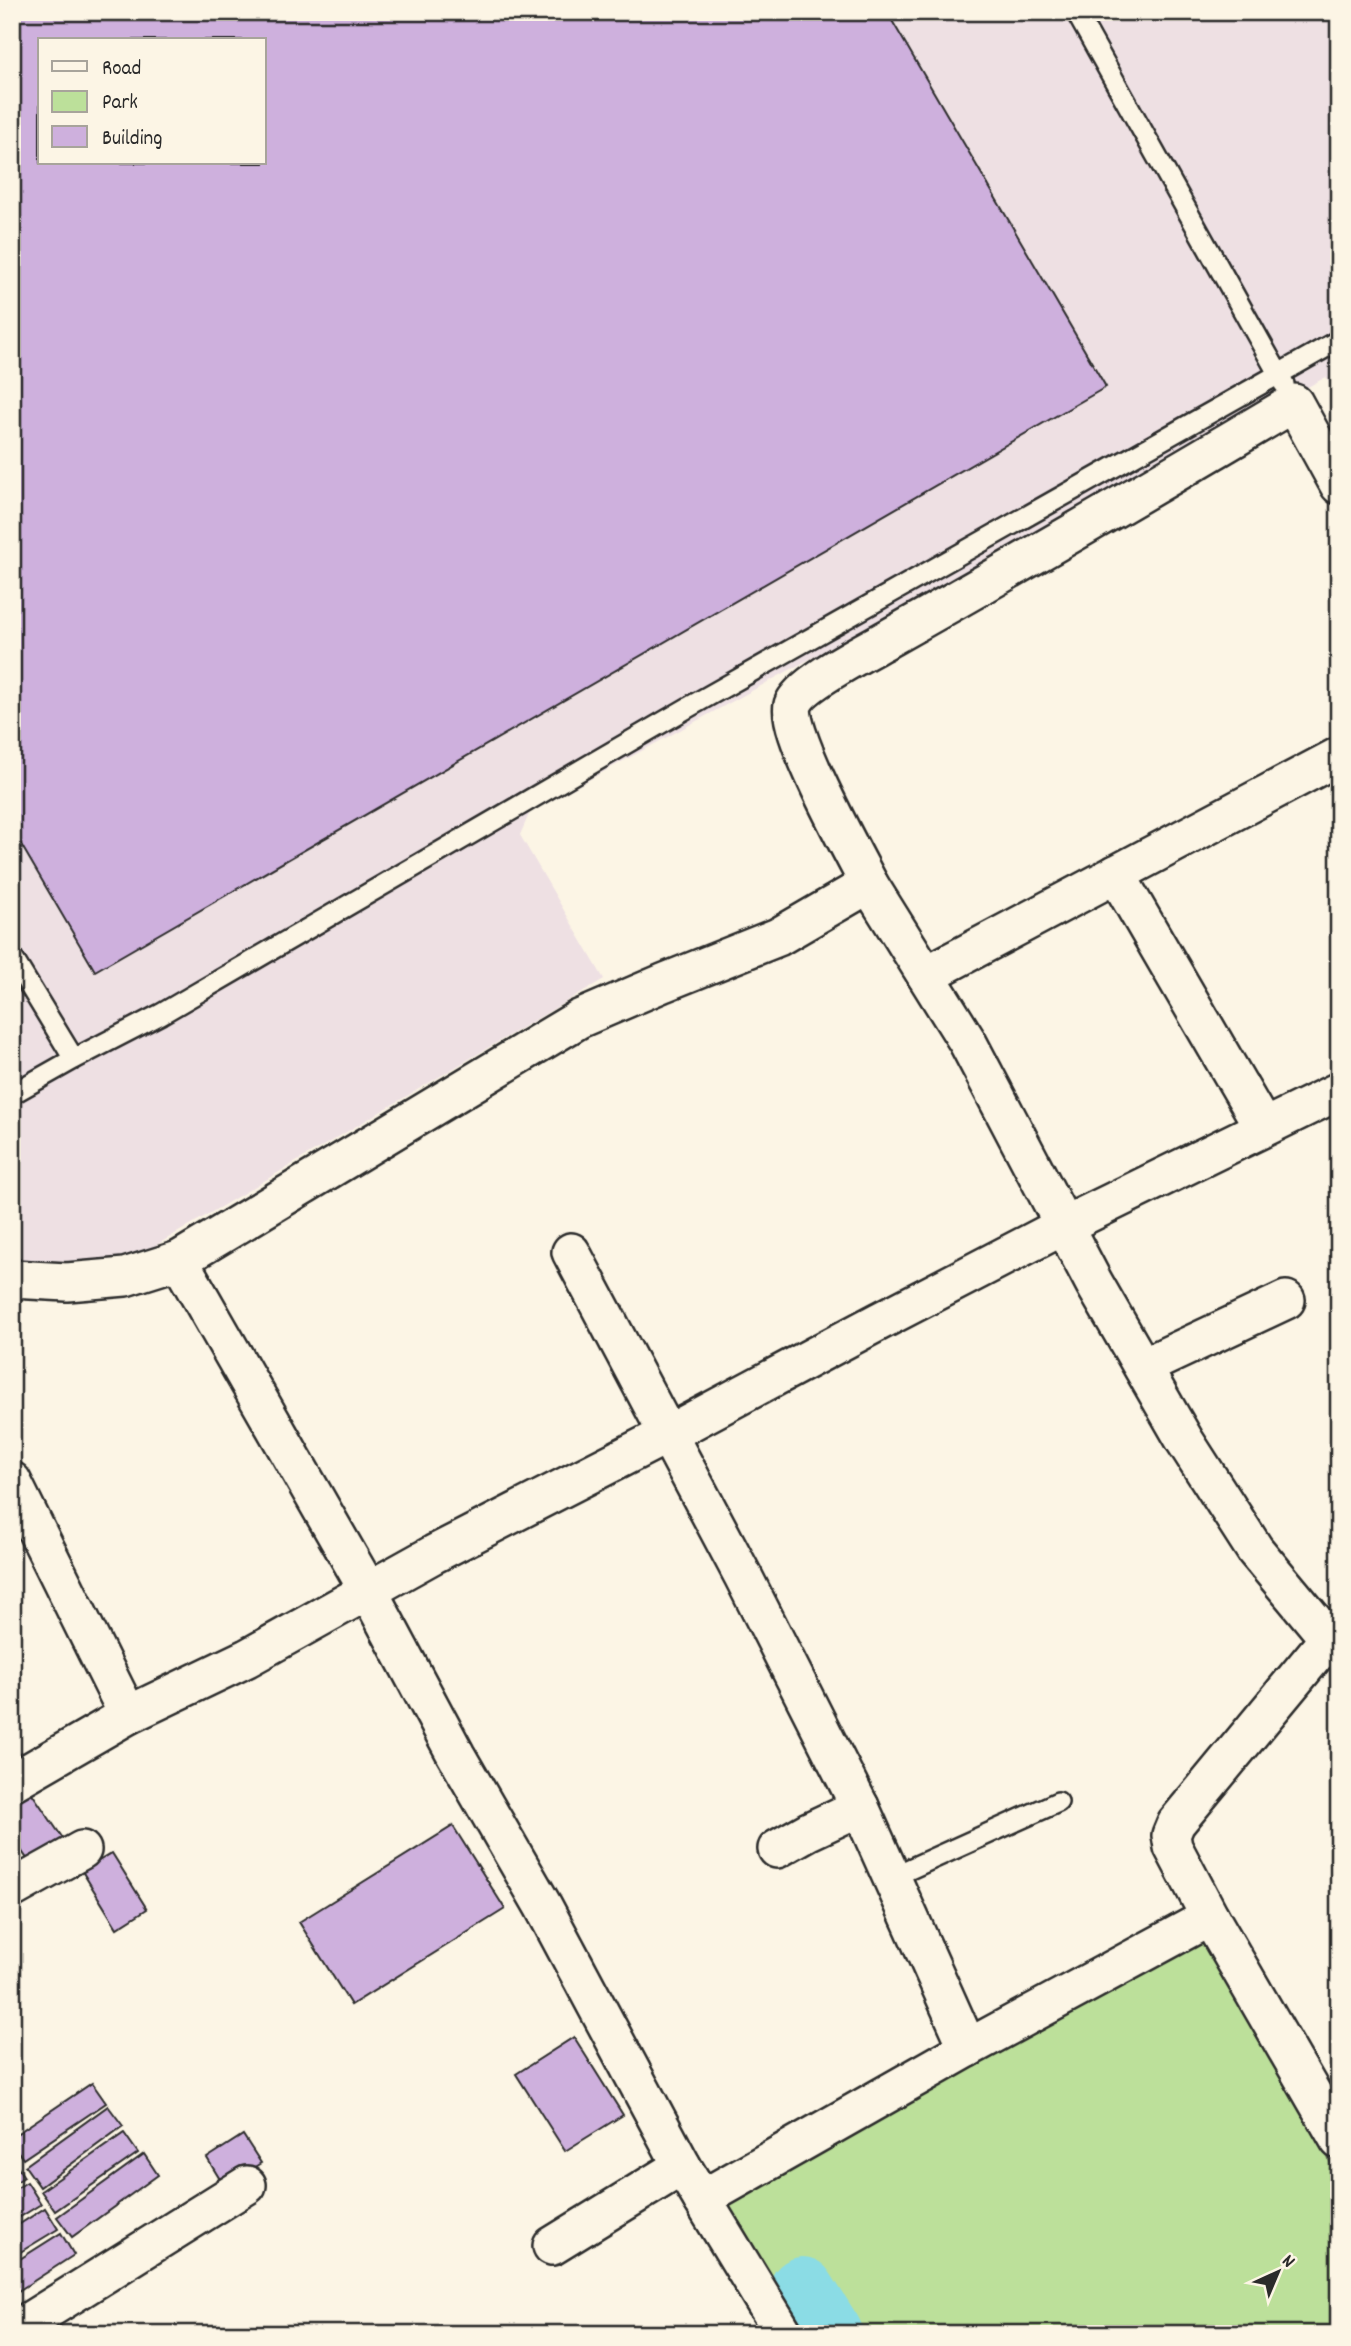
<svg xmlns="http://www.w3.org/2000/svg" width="1351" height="2346" viewBox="0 0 1351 2346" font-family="Dekko,sans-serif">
  <rect width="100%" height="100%" fill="#fcf5e5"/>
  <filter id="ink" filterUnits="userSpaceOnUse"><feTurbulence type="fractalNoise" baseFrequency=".0143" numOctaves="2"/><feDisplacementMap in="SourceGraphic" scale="14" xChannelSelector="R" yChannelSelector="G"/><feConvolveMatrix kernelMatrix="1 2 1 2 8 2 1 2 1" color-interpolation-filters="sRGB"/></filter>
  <g filter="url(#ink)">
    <!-- built -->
    <path fill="#eee0e3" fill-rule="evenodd" d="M12 12H1339V400L1326 377 530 812 520 835 604 979 138 1256 12 1268ZM40 40H264V163H40Z"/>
    <!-- green -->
    <polygon fill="#bce09a" stroke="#748662" stroke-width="2" points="1206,1933 1339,2178 1339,2334 801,2334 725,2206"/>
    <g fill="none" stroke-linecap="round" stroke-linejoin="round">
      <!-- river -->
      <polyline stroke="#8bdce5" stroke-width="66" points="802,2290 830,2334"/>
    </g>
    <!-- building -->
    <g fill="#ceb0dd" stroke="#2b2b2b" stroke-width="2" fill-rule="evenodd">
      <path d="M12 12H887L1106 387 95 971 12 829ZM40 40H264V163H40Z"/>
      <polygon points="27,1786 64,1840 30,1863 12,1837 12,1797"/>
      <polygon points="453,1826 505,1909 351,2005 299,1922"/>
      <polygon points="112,1853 147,1909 117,1928 82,1871"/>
      <polygon points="574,2037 623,2115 565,2151 516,2074"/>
      <polygon points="92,2083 106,2103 23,2159 12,2143 12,2137"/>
      <polygon points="108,2106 123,2126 40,2187 25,2166"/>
      <polygon points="124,2133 138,2153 55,2211 41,2191"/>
      <polygon points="243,2135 261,2163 224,2186 207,2158"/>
      <polygon points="144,2154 158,2175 72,2237 57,2217"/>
      <polygon points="12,2159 24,2177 12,2185"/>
      <polygon points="27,2182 41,2204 12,2222 12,2191"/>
      <polygon points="45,2208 58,2229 12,2257 12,2229"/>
      <polygon points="61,2233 74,2255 12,2295 12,2264"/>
    </g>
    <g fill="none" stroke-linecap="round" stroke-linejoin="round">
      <defs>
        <g id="service">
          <polyline points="1076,12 1284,384"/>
          <polyline points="12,957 74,1059"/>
          <polyline points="12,1094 74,1059 161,1014 689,707 1339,340"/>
          <polyline points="892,1877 1058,1802"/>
        </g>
        <g id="minor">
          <polyline points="1116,874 1263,1127"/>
          <polyline points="869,884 967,1041 1094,1283 1185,1441 1255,1550 1339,1651"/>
          <polyline points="926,975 1339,756"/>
          <polyline points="571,1252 743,1576 860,1807 968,2048"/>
          <polyline points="179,1260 369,1592 456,1755 543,1906 682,2166 784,2334"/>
          <path d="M12 1279 67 1282 125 1277 179 1260 579 1019 663 983 778 937 869 884C854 855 785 730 793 705 800 684 866 651 887 639 1024 562 1159 483 1294 403L1339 485"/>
          <polyline points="1143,1367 1286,1300"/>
          <polyline points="12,1481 128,1715"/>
          <polyline points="1339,1626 1176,1823 1171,1835 1173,1847 1210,1917 1339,2140"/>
          <polyline points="12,1782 128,1715 247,1658 434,1554 668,1434 878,1322 1063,1226 1339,1091"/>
          <polyline points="777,1849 809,1831 860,1807"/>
          <polyline points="12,1889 82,1850"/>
          <polyline points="702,2199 968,2048 1210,1917"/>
          <polyline points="552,2246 682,2166"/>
          <polyline points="12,2332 247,2185"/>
        </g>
      </defs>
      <!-- service casing -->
      <use href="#service" stroke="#2b2b2b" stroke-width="24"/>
      <!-- minor casing -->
      <use href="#minor" stroke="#2b2b2b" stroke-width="42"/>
      <!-- service -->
      <use href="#service" stroke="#fcf5e5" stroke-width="19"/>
      <!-- minor -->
      <use href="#minor" stroke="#fcf5e5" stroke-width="37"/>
    </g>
  </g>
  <!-- margin -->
  <rect width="1351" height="2346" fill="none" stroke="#fcf5e5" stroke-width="42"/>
  <rect x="21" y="21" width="1309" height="2304" fill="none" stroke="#2b2b2b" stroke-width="2.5" filter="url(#ink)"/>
  <!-- legend -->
  <rect x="38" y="38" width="228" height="126" fill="#fcf5e5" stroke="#a8a49b" stroke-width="2"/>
  <rect x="52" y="61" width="35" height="10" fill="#fcf5e5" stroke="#a8a49b" stroke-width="2"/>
  <text x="102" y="74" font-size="21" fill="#2b2b2b">Road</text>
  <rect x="52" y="91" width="35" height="21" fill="#bce09a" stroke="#a8a49b" stroke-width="2"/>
  <text x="102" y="108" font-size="21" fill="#2b2b2b">Park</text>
  <rect x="52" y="126" width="35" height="21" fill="#ceb0dd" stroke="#a8a49b" stroke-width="2"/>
  <text x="102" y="144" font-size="21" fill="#2b2b2b">Building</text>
  <!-- north arrow -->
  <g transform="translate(1278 2272) rotate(44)" stroke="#fcf5e5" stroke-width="5" paint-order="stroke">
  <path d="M0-5L12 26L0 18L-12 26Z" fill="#2b2b2b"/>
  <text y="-10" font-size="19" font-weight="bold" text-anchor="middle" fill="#2b2b2b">N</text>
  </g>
</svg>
